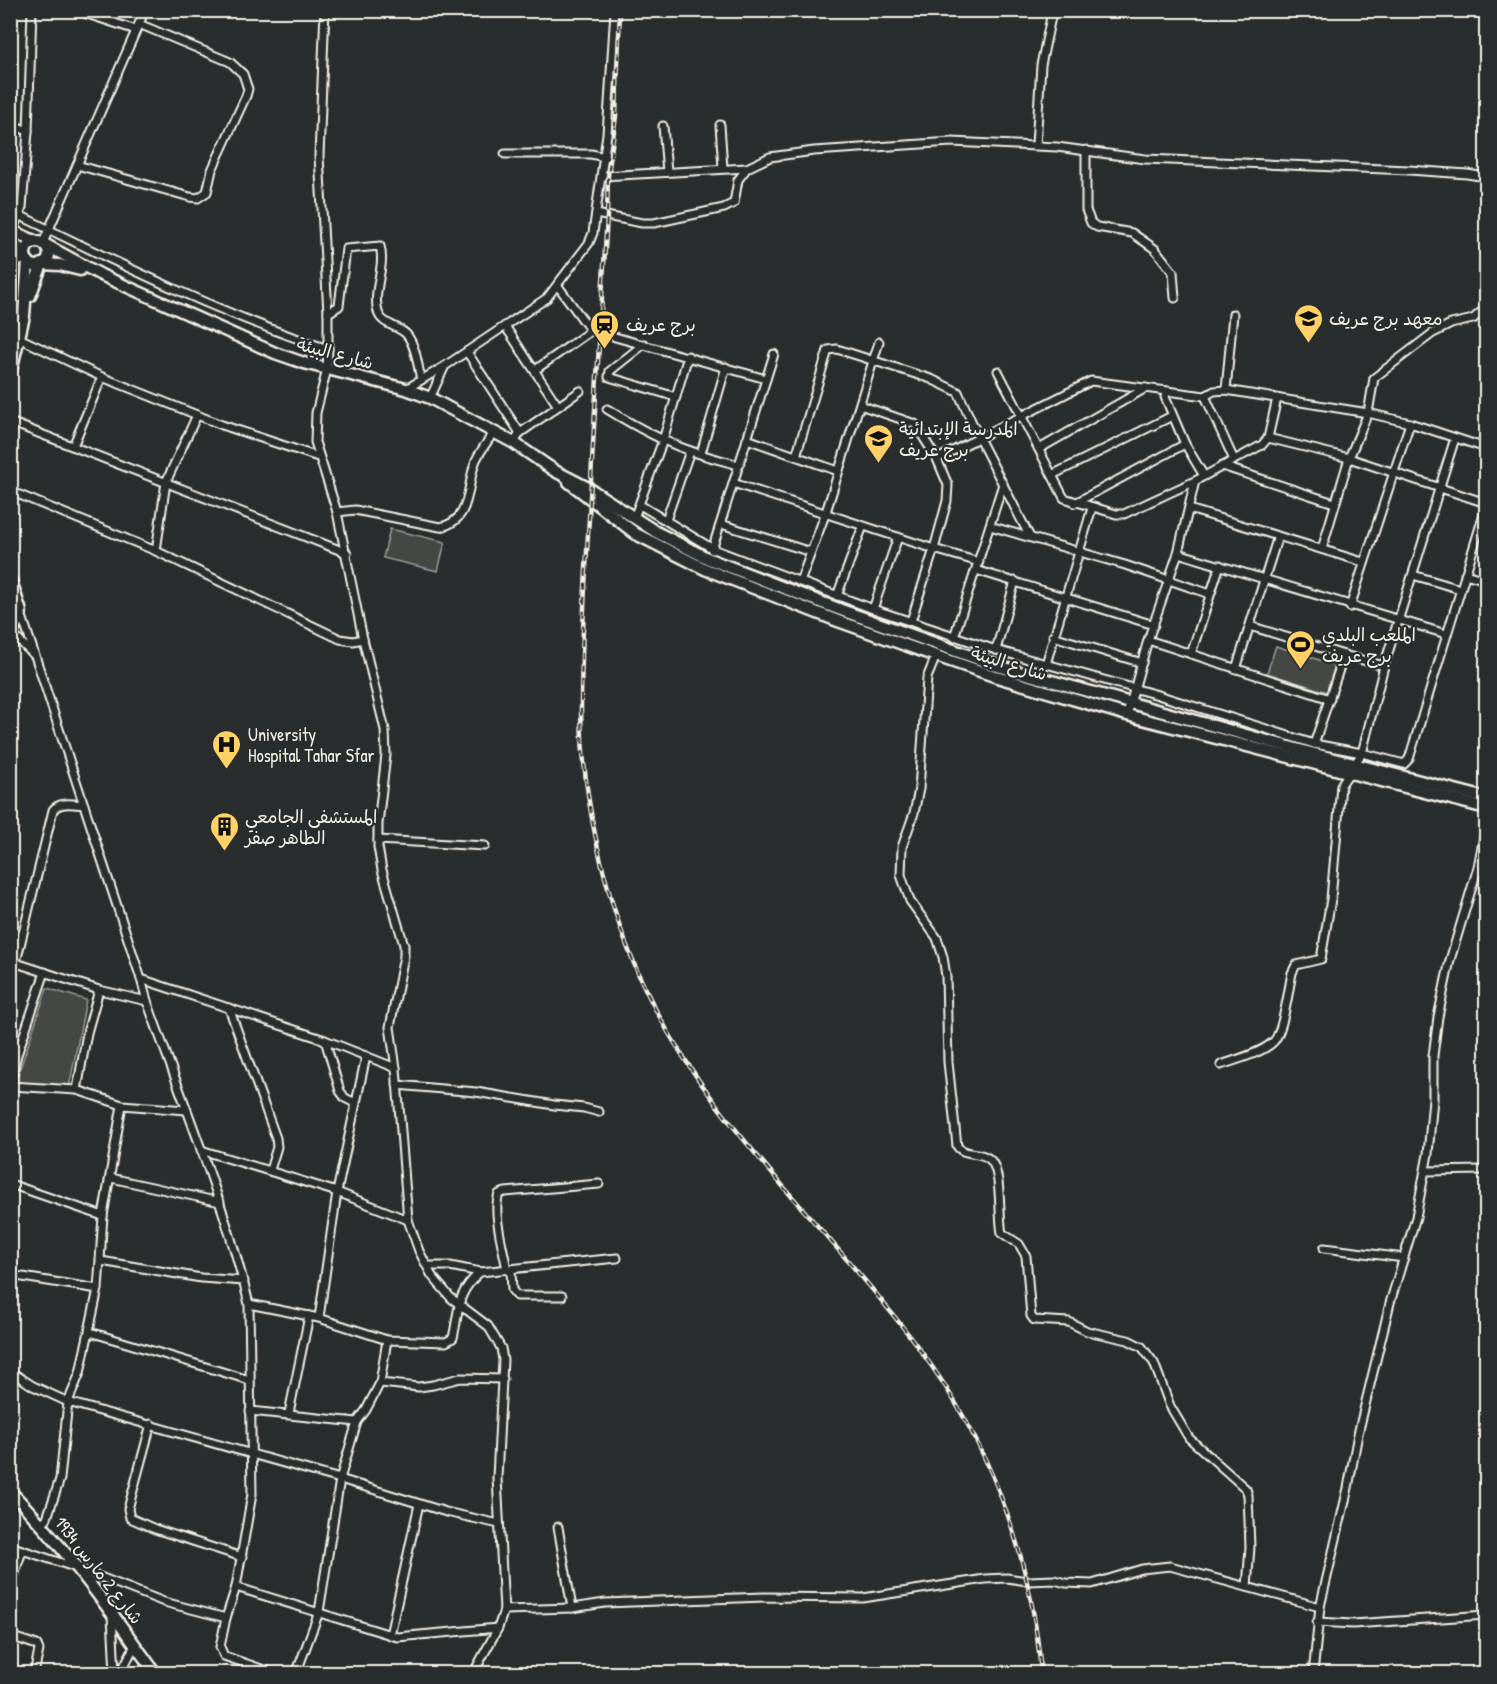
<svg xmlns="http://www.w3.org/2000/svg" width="1497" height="1684" viewBox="0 0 1497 1684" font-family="'Patrick Hand','Playpen Sans Arabic',sans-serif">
  <rect width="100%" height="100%" fill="#2a2d2e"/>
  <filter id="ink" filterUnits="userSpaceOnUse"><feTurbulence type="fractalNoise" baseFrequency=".0167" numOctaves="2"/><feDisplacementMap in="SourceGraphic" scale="12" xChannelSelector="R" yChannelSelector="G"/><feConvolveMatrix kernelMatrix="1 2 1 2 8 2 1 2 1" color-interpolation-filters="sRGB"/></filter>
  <g filter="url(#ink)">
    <!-- green -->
    <g fill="#444645" stroke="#9c9c96" stroke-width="1.5">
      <polygon points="390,529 445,542 438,571 383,558"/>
      <polygon points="1276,646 1335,665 1327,692 1267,673"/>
      <polygon points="47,988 86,1000 69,1088 15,1084"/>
    </g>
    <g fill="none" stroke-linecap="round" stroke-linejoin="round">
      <defs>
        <g id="street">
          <polyline points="75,10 136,30"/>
          <polyline points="325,10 319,156 328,313 328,349 327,369 316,413 315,442 337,512 363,639 385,730 386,755 378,824 378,847 382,870 404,945 404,956 390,1027 396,1068 408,1220 419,1251 432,1276 451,1298 488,1326 501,1348 503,1360 497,1478 504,1610 498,1628 473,1674"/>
          <polyline points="10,124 28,131"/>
          <polyline points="720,125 723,168"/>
          <polyline points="663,126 667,172"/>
          <polyline points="1036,145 1041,65 1051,17 1055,10"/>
          <polyline points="1086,150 1086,210 1091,223 1097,227 1132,233 1155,249 1173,272 1175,298"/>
          <polyline points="505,154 591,154 605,157"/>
          <polyline points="77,165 190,197 198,198 207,192 212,170 246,96 248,89 243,74 230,62 139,24"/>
          <polyline points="602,176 747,168 770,157 814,151 952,142 1057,147 1145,159 1409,170 1467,174 1486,177"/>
          <polyline points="596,214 642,223 654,223 724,208 734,203 738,180 747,168"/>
          <path d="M19 215C120 264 222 315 328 349"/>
          <polyline points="12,231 22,208 28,131 32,10"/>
          <polyline points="43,243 145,10"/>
          <polyline points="10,260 20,261 26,257"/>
          <path d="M328 313 339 306 346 249 380 246C386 267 372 291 378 312 381 325 400 326 407 335 416 346 418 367 421 380"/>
          <polyline points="505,326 558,406"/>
          <polyline points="615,337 766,379"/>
          <polyline points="19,338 102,377 222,425 318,457"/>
          <polyline points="644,344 610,371 609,377 676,397"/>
          <polyline points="467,352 520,433 514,443"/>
          <polyline points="535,370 589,332 588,327 558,286"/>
          <polyline points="998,371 1064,498 1116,514 1124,514 1195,481 1262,445 1268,438 1277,398"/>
          <polyline points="406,389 445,366 547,298 589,243 593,233 607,134 615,10"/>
          <polyline points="1226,390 1233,314"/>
          <polyline points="430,398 444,368"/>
          <polyline points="860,405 915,424 937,459 948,485 947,501 934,549 911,621"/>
          <path d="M607 409C633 425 659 440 688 450 704 456 721 460 738 465"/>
          <polyline points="10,422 347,553"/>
          <polyline points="520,433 580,391"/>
          <polyline points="1268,438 1349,458 1486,503"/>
          <polyline points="747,439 838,471"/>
          <polyline points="73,446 102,377"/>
          <polyline points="1039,449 1146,388"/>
          <polyline points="701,453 726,367"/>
          <polyline points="796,456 828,350 837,349 931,379 958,392 979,438 1030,537"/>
          <polyline points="937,459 1091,381 1167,391"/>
          <polyline points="1234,460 1205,396 1214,391 1226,390 1368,413 1410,423 1486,448"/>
          <polyline points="1222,466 1334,503"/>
          <polyline points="1052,475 1172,416"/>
          <polyline points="1204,476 1185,444 1165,397 1167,391 1205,396"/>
          <polyline points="733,483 934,549 979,562"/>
          <polyline points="10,491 156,551 340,639 353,641 363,639"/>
          <polyline points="1075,503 1185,444"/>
          <polyline points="640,505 713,549 873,609 996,650 1158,695 1314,744 1362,753 1404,764 1409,759 1486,507"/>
          <polyline points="1189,509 1363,562"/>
          <path d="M337 512 355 510 440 527C473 521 466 484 476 460 481 450 488 441 494 432"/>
          <polyline points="634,518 663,440 688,356"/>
          <polyline points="666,520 690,451"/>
          <polyline points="721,524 811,552"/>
          <polyline points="990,526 1125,565 1210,594"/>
          <polyline points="1322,549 1349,458 1368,413 1374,378 1433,333 1451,324 1473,319 1486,308"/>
          <polyline points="712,550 774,354"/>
          <polyline points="156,551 166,482 197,415"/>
          <polyline points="1178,553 1446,634"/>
          <polyline points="976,570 1154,625"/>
          <polyline points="1465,574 1486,580"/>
          <polyline points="1413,575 1460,589"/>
          <polyline points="800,582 826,512 879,342"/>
          <polyline points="837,596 863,526"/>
          <polyline points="1350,607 1410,423"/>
          <polyline points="873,609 898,537"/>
          <polyline points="1250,626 1344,655 1384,666"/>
          <polyline points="10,632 34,655"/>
          <polyline points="1053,636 1142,663"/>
          <polyline points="954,637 1003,484"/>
          <polyline points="1148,640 1330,699"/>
          <polyline points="996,650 1015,581"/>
          <polyline points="1191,654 1220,565"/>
          <path d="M936 656 927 678 919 789 914 813 902 847 901 875 910 901 937 938 943 957 946 976 948 1062 957 1146C964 1156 978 1151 988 1158 1003 1167 998 1216 1002 1233L1019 1244 1026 1256 1031 1316 1034 1320 1069 1322 1087 1331 1128 1340 1142 1347 1154 1363 1170 1406 1189 1438 1246 1489 1248 1495 1250 1547 1247 1587"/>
          <polyline points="1046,664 1092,508"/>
          <polyline points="1236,669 1278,536"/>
          <polyline points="1127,715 1148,640 1178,553 1195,481"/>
          <polyline points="1314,744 1344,655"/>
          <polyline points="378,840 485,846"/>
          <polyline points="10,961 99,990 147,1001"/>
          <path d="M16 962 53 810C60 801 73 804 84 805"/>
          <polyline points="141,979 325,1040 396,1068"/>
          <polyline points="229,1008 276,1138 277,1147 270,1170"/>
          <polyline points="325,1040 340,1091 345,1098 355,1103"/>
          <path d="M1221 1065C1235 1060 1262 1053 1273 1042 1283 1034 1289 987 1292 973L1296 965 1321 959 1331 899 1341 785 1362 753 1384 666 1455 438"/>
          <polyline points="10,1084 17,1055 45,972"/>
          <polyline points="397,1085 476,1092 554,1105 584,1108 599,1112"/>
          <polyline points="10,1086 77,1090 122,1105 186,1110"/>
          <polyline points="77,1090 87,1033 99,990"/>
          <polyline points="201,1150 337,1192 408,1220"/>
          <polyline points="1425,1171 1486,1170"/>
          <polyline points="111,1178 220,1202"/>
          <polyline points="10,1184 103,1216"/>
          <polyline points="1324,1248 1404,1258"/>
          <polyline points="101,1261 201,1278 244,1281"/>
          <polyline points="427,1266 450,1266 480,1272"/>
          <path d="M507 1270C504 1251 492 1212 499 1194L505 1192 599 1184"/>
          <polyline points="511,1270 512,1290 517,1296 562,1296"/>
          <polyline points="10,1275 98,1289"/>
          <path d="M249 1304 319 1318 387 1340 446 1342 453 1338C460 1308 455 1295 480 1272L617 1258"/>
          <polyline points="319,1318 337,1192 366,1056"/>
          <polyline points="90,1332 249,1380"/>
          <polyline points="10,1371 33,1386 68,1402 340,1479 446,1512 499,1524"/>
          <polyline points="380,1383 419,1387 433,1385 460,1378 503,1379"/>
          <polyline points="250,1411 357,1422"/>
          <polyline points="289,1413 309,1316"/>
          <polyline points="151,1424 128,1509 130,1518 155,1529 242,1557"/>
          <polyline points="42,1524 47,1518 60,1479 68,1402 80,1373 98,1289 103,1216 122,1105"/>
          <polyline points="558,1527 572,1608"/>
          <path d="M10 1546 80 1569 164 1602 226 1618 236 1587 252 1494 249 1304C224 1201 183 1102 147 1001L141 979 21 613"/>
          <polyline points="236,1587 397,1637 498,1628"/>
          <polyline points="10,1588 22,1551"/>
          <polyline points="504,1610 572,1608 605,1603 764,1597 863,1598 985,1579 1007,1578 1027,1581 1055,1580 1066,1583 1092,1584 1142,1569 1170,1566 1320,1607"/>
          <polyline points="112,1615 115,1674"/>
          <polyline points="226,1618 220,1647 224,1656 276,1674"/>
          <polyline points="1317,1622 1353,1624 1486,1615"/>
          <polyline points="390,1635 419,1504"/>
          <polyline points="10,1636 37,1645 39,1650 34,1674"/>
          <polyline points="120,1674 135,1645"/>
          <polyline points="296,1674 319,1612 340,1479 357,1422 366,1410 380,1383 387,1340"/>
          <polyline points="1313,1674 1320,1607 1348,1488 1358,1434 1390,1303 1416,1217 1428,1154 1433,1099 1433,1056 1438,1017 1450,960 1478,867 1486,826"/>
        </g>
        <g id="secondary">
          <polyline points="30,296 42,264"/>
          <polyline points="10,375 24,316 28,261"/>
          <polyline points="10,577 19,606"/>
          <path d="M10 599C20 603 23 611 19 620L10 626"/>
          <polyline points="10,640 16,623"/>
          <path d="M10 1491C65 1547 110 1610 156 1674"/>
        </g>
        <g id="primary">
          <polyline points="10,230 37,242"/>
          <polyline points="10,239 25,255"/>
          <circle cx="37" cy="254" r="12"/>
          <polyline points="46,245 101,275 275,353 304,363 406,389 430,398 514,443 555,471 590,489 656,532 709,559 841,610 1001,667 1311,753 1486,798"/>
          <polyline points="42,264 60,265 80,270"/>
          <polyline points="569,482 636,534 705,569 838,621 936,656 997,677 1127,715 1486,808"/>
        </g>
      </defs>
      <!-- street casing -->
      <use href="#street" stroke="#f4f1e8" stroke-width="11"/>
      <!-- secondary casing -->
      <use href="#secondary" stroke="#f4f1e8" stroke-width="15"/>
      <!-- primary casing -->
      <use href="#primary" stroke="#f4f1e8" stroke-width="15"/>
      <!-- street -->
      <use href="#street" stroke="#2a2d2e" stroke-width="7"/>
      <!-- secondary -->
      <use href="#secondary" stroke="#2a2d2e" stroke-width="10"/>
      <!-- primary -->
      <use href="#primary" stroke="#2a2d2e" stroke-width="10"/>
      <defs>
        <path id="rail" d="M620 10 616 116 608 176 607 216C601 317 594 417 589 518 585 582 581 646 581 710 582 796 604 895 638 973 705 1127 839 1233 933 1368 995 1457 1033 1566 1041 1674"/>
      </defs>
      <!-- rail casing -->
      <use href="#rail" stroke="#f4f1e8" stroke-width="4.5"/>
      <!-- rail -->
      <use href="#rail" stroke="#2a2d2e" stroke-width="2" stroke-dasharray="7" stroke-linecap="butt"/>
    </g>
  </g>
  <!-- icons -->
  <defs>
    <symbol id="school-pin" viewBox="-11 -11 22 30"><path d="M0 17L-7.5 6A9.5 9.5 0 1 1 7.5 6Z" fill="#ffd166" stroke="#2a2d2e"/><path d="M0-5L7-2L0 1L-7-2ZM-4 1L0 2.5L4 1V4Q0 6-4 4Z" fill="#111"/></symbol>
    <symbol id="station-pin" viewBox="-11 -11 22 30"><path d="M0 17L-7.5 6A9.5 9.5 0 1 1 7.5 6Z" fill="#ffd166" stroke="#2a2d2e"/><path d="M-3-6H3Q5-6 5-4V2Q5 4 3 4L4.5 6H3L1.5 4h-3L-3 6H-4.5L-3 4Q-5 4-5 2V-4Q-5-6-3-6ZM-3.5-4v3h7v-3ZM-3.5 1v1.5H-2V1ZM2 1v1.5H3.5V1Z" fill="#111"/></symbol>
    <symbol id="stadium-pin" viewBox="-11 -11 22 30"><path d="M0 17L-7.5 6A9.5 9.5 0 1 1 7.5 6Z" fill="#ffd166" stroke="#2a2d2e"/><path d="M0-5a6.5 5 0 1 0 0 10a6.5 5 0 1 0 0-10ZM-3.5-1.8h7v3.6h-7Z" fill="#111"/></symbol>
    <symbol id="hospital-pin" viewBox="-11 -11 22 30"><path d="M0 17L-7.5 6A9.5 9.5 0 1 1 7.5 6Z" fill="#ffd166" stroke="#2a2d2e"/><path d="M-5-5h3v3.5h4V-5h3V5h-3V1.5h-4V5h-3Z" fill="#111"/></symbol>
    <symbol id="building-pin" viewBox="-11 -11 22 30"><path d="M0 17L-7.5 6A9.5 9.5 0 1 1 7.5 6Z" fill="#ffd166" stroke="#2a2d2e"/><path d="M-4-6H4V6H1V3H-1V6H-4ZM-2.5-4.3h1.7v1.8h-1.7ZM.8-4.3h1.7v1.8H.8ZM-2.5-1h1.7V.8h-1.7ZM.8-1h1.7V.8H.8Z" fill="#111"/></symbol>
  </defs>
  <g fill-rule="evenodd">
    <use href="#school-pin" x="1292" y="302" width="33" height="45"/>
    <use href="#station-pin" x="588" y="308" width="33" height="45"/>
    <use href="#school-pin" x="862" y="422" width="33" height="45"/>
    <use href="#stadium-pin" x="1284" y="628" width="33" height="45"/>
    <use href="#hospital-pin" x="210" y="728" width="33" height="45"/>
    <use href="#building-pin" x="208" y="810" width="33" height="45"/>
  </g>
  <g text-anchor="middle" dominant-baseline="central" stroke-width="4.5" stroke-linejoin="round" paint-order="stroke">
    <!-- poi labels -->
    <g font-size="18" fill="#f4f1e8" stroke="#2a2d2e" text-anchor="start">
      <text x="1329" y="318">معهد برج عريف</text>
      <text x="626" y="324">برج عريف</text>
      <text x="899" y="428">المدرسة الإبتدائية<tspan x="899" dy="21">برج عريف</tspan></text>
      <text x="1322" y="634">الملعب البلدي<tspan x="1322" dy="21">برج عريف</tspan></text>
      <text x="248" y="734">University<tspan x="248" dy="21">Hospital Tahar Sfar</tspan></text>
      <text x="245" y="816">المستشفى الجامعي<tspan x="245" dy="21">الطاهر صفر</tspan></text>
    </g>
    <!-- street labels -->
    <g font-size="18" fill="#f4f1e8" stroke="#2a2d2e">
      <text transform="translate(335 353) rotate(15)">شارع البيئة</text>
      <text transform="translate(1009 663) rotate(17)">شارع البيئة</text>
      <text transform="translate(99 1570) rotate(52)">شارع 2 مارس 1934</text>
    </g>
  </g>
  <!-- margin -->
  <rect width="1497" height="1684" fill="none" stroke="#2a2d2e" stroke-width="36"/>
  <rect x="18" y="18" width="1461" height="1648" fill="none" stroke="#f4f1e8" stroke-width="2" filter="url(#ink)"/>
</svg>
